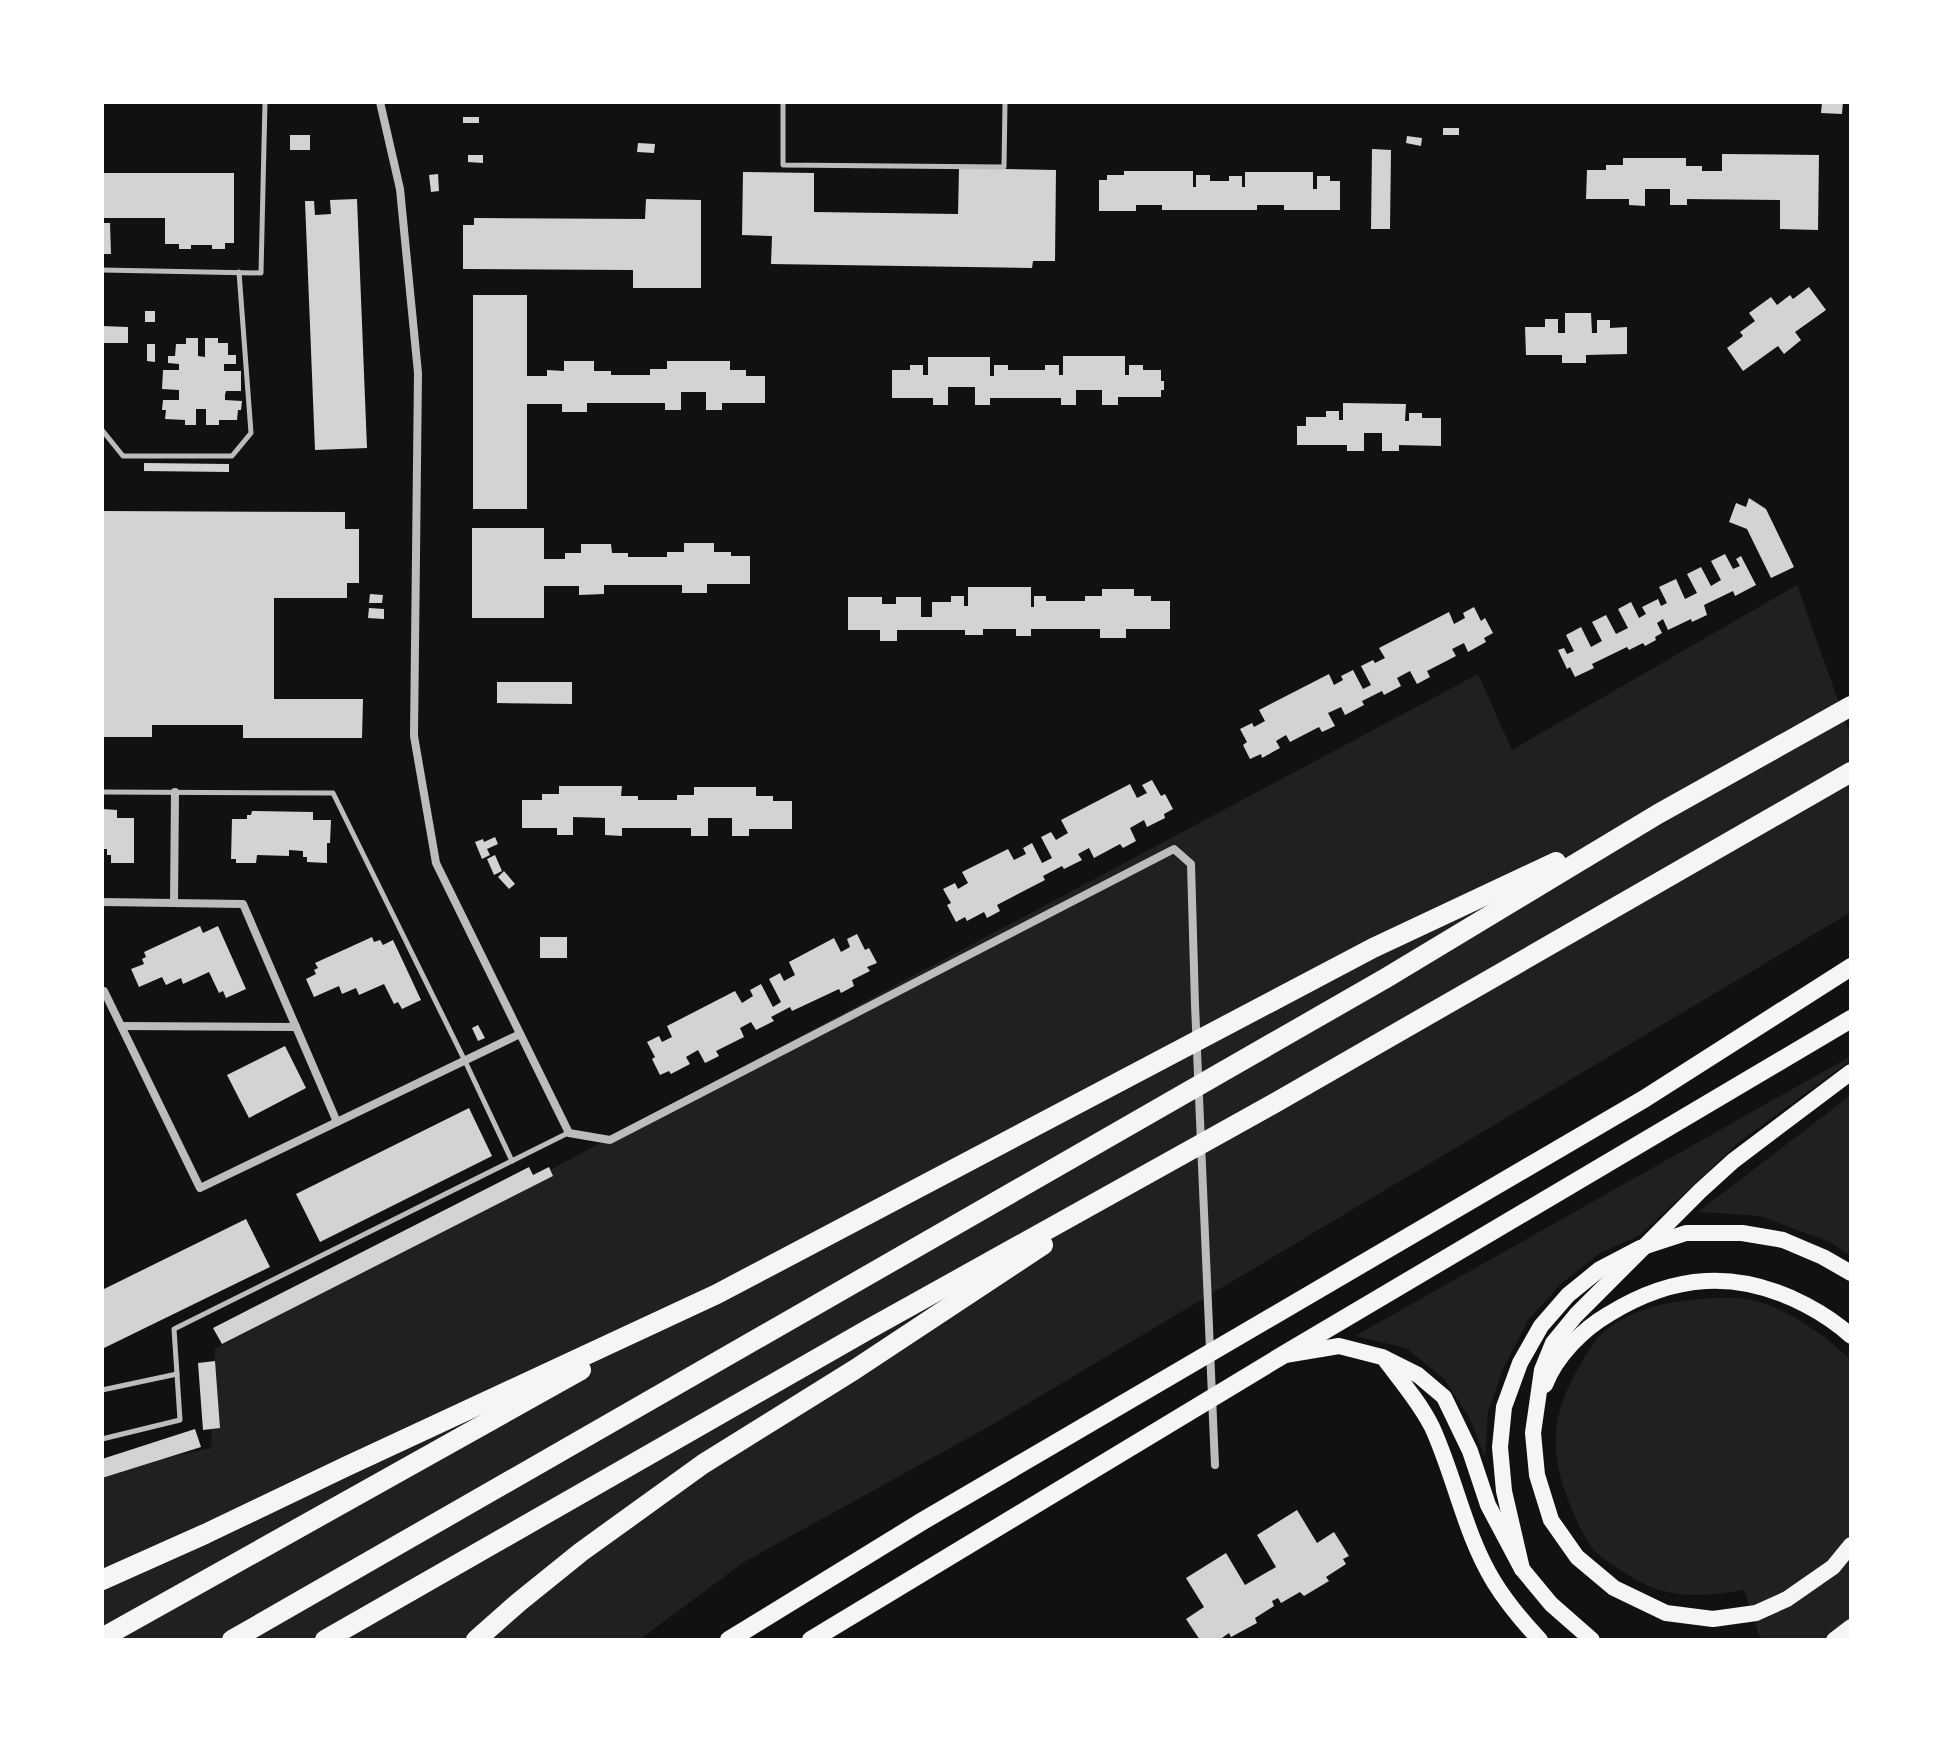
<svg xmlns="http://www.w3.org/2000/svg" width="1953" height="1742" viewBox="0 0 1953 1742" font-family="'Noto Serif',serif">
  <rect width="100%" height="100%" fill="#111"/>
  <!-- green -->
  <g fill="#202020">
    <polygon points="1797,585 1851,737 1851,912 990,1426 744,1562 639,1640 102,1640 102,1472 211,1448 215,1349 1478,674 1512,750"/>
    <polygon points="1851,1056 1851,1060 1739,1142 1640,1235 1600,1253 1562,1283 1528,1320 1503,1369 1488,1412 1485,1457 1469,1417 1444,1379 1406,1348 1355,1336"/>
    <polygon points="1851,1095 1851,1256 1830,1242 1760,1216 1698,1212"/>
    <path d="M1714 1298C1725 1298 1737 1297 1747 1299 1787 1307 1821 1333 1851 1360V1640H1761L1744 1590C1717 1595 1686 1598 1659 1590 1643 1585 1603 1561 1592 1548 1584 1537 1578 1523 1572 1510 1552 1462 1548 1423 1574 1376 1583 1360 1594 1338 1610 1327 1641 1305 1677 1300 1714 1298Z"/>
  </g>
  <!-- building -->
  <g fill="#d3d3d3">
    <polygon points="1822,102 1843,102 1842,114 1821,113"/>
    <rect x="463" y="117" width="16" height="6"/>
    <rect x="1443" y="128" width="16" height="7"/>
    <rect x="290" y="135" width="20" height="15"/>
    <polygon points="1407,136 1422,138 1421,146 1406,143"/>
    <polygon points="638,143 655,144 654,153 637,152"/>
    <polygon points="1372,149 1391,150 1390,229 1371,229"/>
    <polygon points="1722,154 1819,155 1818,230 1780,229 1780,200 1687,199 1687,205 1670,205 1670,189 1645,189 1645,206 1629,205 1629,199 1586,199 1587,170 1606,170 1606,165 1623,165 1623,158 1686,158 1686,166 1702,166 1702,171 1722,171"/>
    <polygon points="468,155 483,155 483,163 468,162"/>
    <polygon points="959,168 1056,170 1055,261 1033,261 1032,268 771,264 772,236 742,235 743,172 814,173 814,212 958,214"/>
    <polygon points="1124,171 1193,171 1193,187 1196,187 1196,175 1210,175 1210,181 1229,181 1229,176 1242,176 1242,187 1245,187 1245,172 1313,172 1313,189 1317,189 1317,176 1330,176 1330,181 1340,181 1340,210 1284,210 1284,205 1257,205 1257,210 1162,210 1162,205 1136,205 1136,211 1099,211 1099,180 1107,180 1107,175 1124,175"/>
    <polygon points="102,173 234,173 234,243 225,243 225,249 212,249 212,245 191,245 191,249 179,249 179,244 165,244 165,218 102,218"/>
    <polygon points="438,174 439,191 431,192 429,175"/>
    <polygon points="357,199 367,448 315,450 305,201 314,201 315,215 331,214 330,200"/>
    <polygon points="646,199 701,200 701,288 633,288 633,270 463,269 463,225 474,225 474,218 645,219"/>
    <polygon points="102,223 110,223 111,254 102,254"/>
    <polygon points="1809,287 1826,310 1795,332 1801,340 1784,354 1778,346 1743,371 1727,348 1743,336 1740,332 1755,321 1749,313 1771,297 1777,305 1790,295 1793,299"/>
    <polygon points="473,295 527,295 527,376 547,376 547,370 564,371 564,361 594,361 594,371 611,371 611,375 650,375 650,369 667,369 667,361 730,361 730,370 746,370 746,376 765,376 765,403 722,403 722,410 706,410 706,392 681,392 681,410 665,410 665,403 587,403 587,412 562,412 562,404 527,404 527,509 473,509"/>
    <rect x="145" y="311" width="10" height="11"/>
    <polygon points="1565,313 1591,313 1592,333 1597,333 1597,320 1610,320 1610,328 1627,327 1627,354 1586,355 1586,363 1562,363 1562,355 1526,355 1525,327 1545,327 1545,319 1558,319 1558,333 1565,333"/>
    <polygon points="102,326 128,327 128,343 102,343"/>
    <polygon points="186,338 198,338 198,356 205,357 205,338 218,338 218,343 228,343 228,355 236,355 236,364 224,364 224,371 241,371 241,391 226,391 225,395 225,400 242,401 241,410 238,410 237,420 219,420 219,425 206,425 206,409 196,409 196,425 185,425 185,420 165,419 166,410 162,410 163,400 179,400 179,390 162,389 163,370 179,370 179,364 168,363 168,356 175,356 176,344 186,344"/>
    <polygon points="147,344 155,344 155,362 147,361"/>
    <polygon points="1063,356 1125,356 1125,375 1129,375 1129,365 1143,365 1143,370 1161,370 1161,381 1164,381 1164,390 1161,390 1161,397 1118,397 1118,405 1102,405 1102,390 1076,390 1076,405 1061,405 1061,398 990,398 990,405 975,405 975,387 948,387 948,405 933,405 933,398 892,398 892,370 910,370 910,365 923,365 923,375 928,375 928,357 990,357 990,376 994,376 994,365 1008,365 1008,370 1045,370 1045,365 1059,365 1059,375 1063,375"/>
    <polygon points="1343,403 1406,404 1405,421 1409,421 1409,413 1422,413 1422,418 1441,418 1441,446 1399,445 1399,451 1382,451 1382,433 1364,433 1364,451 1347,451 1347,445 1297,445 1297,426 1306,426 1306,417 1326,417 1326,411 1339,411 1339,420 1343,420"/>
    <polygon points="144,463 229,464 229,472 144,471"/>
    <polygon points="1749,498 1766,509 1794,567 1771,578 1747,529 1729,522 1736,503 1746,507"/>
    <polygon points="102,511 345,512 345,529 359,529 359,583 347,583 347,598 274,598 274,699 363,699 362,738 243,738 243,725 152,725 152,737 102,737"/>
    <polygon points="472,528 544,528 544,559 565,559 565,553 581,553 581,544 611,544 612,553 628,553 628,557 667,557 667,552 684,552 684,543 714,543 714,552 731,552 731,556 750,556 750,584 707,584 707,593 682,593 682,585 604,585 604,594 579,595 579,586 544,586 544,618 472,618"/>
    <polygon points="1725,554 1733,569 1740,566 1736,559 1741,556 1756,585 1735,596 1733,591 1704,605 1707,615 1692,622 1691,619 1668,630 1663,619 1657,623 1662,633 1655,637 1656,640 1645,646 1643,643 1629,650 1627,647 1592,664 1594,668 1575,677 1570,667 1567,669 1558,650 1564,648 1567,654 1574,651 1566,635 1581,627 1591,647 1602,641 1592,622 1606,615 1616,634 1628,628 1618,609 1631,602 1639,618 1646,614 1642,607 1658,599 1661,606 1667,603 1659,587 1676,579 1685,599 1697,593 1687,574 1701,567 1711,586 1721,580 1711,561"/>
    <polygon points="968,587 1031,587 1031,607 1034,607 1034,596 1046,596 1046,601 1085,601 1085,596 1102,596 1102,589 1134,589 1134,596 1151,596 1151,601 1170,601 1170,629 1126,629 1126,638 1100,638 1100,629 1031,629 1031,636 1016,636 1016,629 983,629 983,635 965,635 965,630 897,630 897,641 880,641 880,630 848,630 848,597 882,597 882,604 896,604 896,597 921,597 921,617 932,617 932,602 951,602 951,596 964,596 964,606 968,606"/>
    <polygon points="370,594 383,595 382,603 369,603"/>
    <polygon points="1474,607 1481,621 1485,618 1493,633 1484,638 1486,642 1468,652 1464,643 1452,649 1456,656 1427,671 1430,677 1417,684 1410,671 1397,678 1401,686 1384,695 1382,691 1362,701 1364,705 1345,715 1341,707 1328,713 1335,726 1322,732 1319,727 1290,742 1286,735 1276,741 1280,748 1262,758 1261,754 1250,759 1243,745 1247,742 1240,729 1252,723 1254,727 1265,721 1259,710 1329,674 1334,685 1343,680 1341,676 1353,670 1363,689 1371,685 1361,666 1373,660 1375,663 1385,658 1379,648 1449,612 1454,624 1465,618 1463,613"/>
    <polygon points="369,608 384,609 384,619 368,618"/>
    <polygon points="497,682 572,682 572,704 497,703"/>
    <polygon points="1152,780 1161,796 1165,794 1173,809 1164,814 1165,818 1147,827 1144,820 1130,828 1136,841 1123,848 1120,844 1094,858 1089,848 1078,854 1082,860 1064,869 1062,866 1043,876 1045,880 997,905 1000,911 987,918 984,912 967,921 965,917 956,922 947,905 951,903 943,889 955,883 958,889 968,883 962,872 1008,849 1014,860 1026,854 1023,848 1032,843 1042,863 1052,858 1041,837 1051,832 1056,840 1068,833 1061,820 1130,784 1137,798 1147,793 1142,785"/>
    <polygon points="559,786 622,786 621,796 638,796 638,800 677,800 677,795 694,795 694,787 756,787 756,796 773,796 773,801 792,801 792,829 749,829 749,836 732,836 732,818 708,818 708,836 691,836 691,828 622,828 622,836 605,835 605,818 573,817 573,835 557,835 557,828 522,828 522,800 542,800 542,794 559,794"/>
    <polygon points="102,809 117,810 117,818 134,818 134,863 111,863 111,855 107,855 107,849 102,849"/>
    <polygon points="252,811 313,812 313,820 331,820 330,843 327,843 327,863 307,862 307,857 303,857 303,851 289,850 289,856 257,855 256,863 236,863 236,859 231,859 232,819 247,819 247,815 251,815"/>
    <polygon points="495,837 498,844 487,849 490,855 482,859 475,842 483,839 484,842"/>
    <polygon points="495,855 502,871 494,875 487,859"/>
    <polygon points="504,871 515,884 509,889 498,877"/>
    <polygon points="200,926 203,933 218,926 246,989 226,998 223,991 219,993 209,972 183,984 181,978 166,985 162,977 139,987 131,969 144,964 142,959 146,957 144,952"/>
    <polygon points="857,934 865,950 869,948 877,963 867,967 870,971 852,980 854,986 841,993 839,989 792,1011 790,1007 771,1017 774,1021 756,1030 751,1022 740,1028 744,1037 716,1051 719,1056 705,1063 698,1050 686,1057 690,1064 671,1074 669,1071 660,1075 652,1059 655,1057 647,1042 659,1036 662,1042 672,1037 667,1026 735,991 742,1003 753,996 750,990 761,984 773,1007 781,1002 769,979 780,973 784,981 795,975 789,962 834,938 841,952 850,947 847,939"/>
    <polygon points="372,937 374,942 380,940 383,945 393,940 421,1000 402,1009 398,1002 394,1004 384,984 359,995 356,988 342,994 339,986 314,997 306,979 316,974 314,970 318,968 315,963"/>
    <rect x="540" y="937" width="27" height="21"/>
    <polygon points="478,1025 485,1038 478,1041 472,1028"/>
    <polygon points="285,1046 306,1088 249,1118 227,1075"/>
    <polygon points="469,1108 492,1156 320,1242 296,1194"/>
    <polygon points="529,1167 533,1175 549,1167 553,1176 222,1344 213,1328"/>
    <polygon points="246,1219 270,1267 102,1349 102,1290"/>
    <polygon points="215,1361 220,1428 203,1430 198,1363"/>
    <polygon points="195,1429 201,1447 102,1478 102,1459"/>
    <polygon points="1297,1510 1317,1543 1334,1532 1349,1556 1343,1559 1346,1564 1326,1577 1329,1581 1304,1596 1300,1592 1281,1603 1278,1598 1272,1601 1274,1606 1255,1618 1257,1623 1231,1637 1229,1633 1219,1640 1200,1640 1186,1619 1204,1607 1186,1578 1226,1553 1245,1585 1276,1567 1257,1535"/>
  </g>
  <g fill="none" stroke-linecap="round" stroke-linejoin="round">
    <!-- service -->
    <g stroke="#bcbcbc" stroke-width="5">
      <polyline points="783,102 783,165 1004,167 1005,102"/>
      <polyline points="102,270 261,273 265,102"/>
      <polyline points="102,430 123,456 232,456 251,433 239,272"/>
      <polyline points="102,792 333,793 465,1061 512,1161"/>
      <polyline points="102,1390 177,1374"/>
      <polyline points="102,1439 180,1420 174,1329 568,1133"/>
    </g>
    <!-- minor -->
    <g stroke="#bcbcbc" stroke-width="8">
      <polyline points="380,102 400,189 418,373 414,736 436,863 569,1133 610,1140 1174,849 1191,864 1195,1005 1215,1465"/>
      <polyline points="102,902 243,904 337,1122"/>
      <polyline points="174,903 175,792"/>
      <polyline points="102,991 104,991 200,1188 520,1034"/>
      <polyline points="122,1026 296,1027"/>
    </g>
    <!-- secondary -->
    <g stroke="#f5f5f5" stroke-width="16">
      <polyline points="1851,1072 1733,1161 1700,1191 1576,1315 1553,1343 1542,1370 1533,1433 1537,1475 1551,1520 1577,1557 1614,1588 1666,1613 1713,1619 1756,1613 1787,1599 1833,1567 1851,1545"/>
      <polyline points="1285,1355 1339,1346 1382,1357 1418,1375 1444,1397 1470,1451 1488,1505 1522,1569 1551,1604 1592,1640"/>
      <path d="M1386 1361C1402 1382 1420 1403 1432 1427 1455 1477 1465 1535 1494 1582 1507 1603 1523 1622 1540 1640"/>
      <path d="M1545 1385C1556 1356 1583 1329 1609 1314 1674 1274 1737 1269 1806 1305 1823 1314 1837 1323 1851 1336"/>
      <polyline points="1522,1569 1504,1491 1500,1447 1504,1407 1520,1363 1541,1326 1568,1295 1600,1269 1640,1248 1686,1233 1742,1233 1783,1240 1823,1257 1851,1273"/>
      <polyline points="1834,1640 1851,1627"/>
    </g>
    <!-- trunk -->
    <g stroke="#f5f5f5" stroke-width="18">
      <polyline points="729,1640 921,1522 1644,1099 1851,967"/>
      <polyline points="811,1640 1283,1355 1851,1019"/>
    </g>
    <!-- motorway -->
    <g stroke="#f5f5f5" stroke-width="20">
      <polyline points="102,1580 205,1534 345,1467 717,1294 1373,948 1556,862"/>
      <polyline points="102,1638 581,1370"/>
      <polyline points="232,1640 1386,978 1658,814 1851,706"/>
      <polyline points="325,1640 869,1329 1273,1104 1851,772"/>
      <polyline points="476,1640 519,1602 581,1552 703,1464 854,1370 1043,1245"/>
    </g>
  </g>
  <!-- border -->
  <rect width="1953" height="1742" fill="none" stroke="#ffffff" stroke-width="208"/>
</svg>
